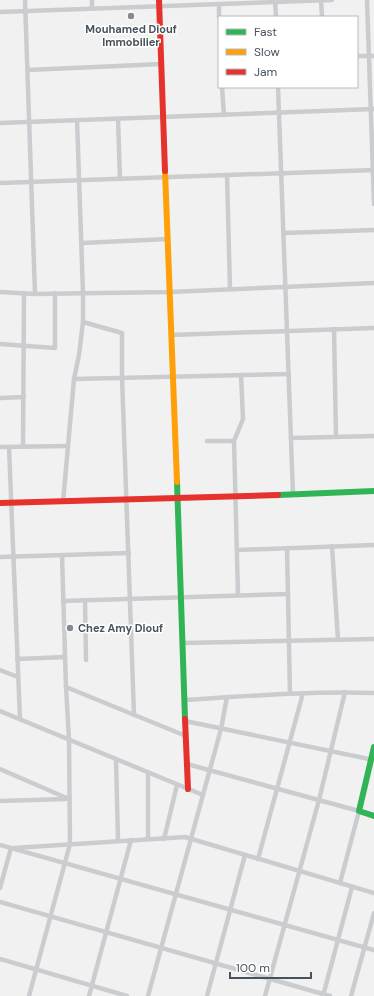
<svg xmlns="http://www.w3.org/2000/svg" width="374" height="996" viewBox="0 0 374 996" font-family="'DM Sans',sans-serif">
  <rect width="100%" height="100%" fill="#f1f1f1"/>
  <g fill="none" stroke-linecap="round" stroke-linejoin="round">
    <!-- street -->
    <g stroke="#cacccf" stroke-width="4.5">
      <polyline points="25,0 35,294"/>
      <polyline points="92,0 92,8"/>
      <polyline points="275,0 276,17"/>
      <polyline points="321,0 322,17"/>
      <polyline points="367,0 374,204"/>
      <polyline points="219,4 219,17"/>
      <polyline points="0,12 332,0"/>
      <polyline points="357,56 374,56"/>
      <polyline points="28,70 162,64"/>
      <polyline points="222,87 224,115"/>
      <polyline points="278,87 293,495"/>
      <polyline points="118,119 120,179"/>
      <polyline points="0,123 374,109"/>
      <polyline points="227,175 230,289"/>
      <polyline points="0,183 374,170"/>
      <polyline points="284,233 374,230"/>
      <polyline points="82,243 168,239"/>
      <polyline points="0,292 35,294 170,292 374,283"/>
      <polyline points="83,322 122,333 122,377 134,715"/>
      <polyline points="334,329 336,437"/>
      <polyline points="171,335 374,328"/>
      <polyline points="0,344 55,348 55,293"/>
      <polyline points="74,379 289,374"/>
      <polyline points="0,398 24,397"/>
      <polyline points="291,438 374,436"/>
      <polyline points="207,441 234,441"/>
      <polyline points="0,447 68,446"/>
      <polyline points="9,447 20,719"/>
      <polyline points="23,447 24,293"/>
      <polyline points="63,502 74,379 79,355 83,322 83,293 77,120"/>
      <polyline points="332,546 338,640"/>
      <polyline points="287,548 290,694"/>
      <polyline points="237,550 374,545"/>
      <polyline points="0,557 129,553"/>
      <polyline points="238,595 234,441 243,419 241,375"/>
      <polyline points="85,600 86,660"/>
      <polyline points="63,601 288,594"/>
      <polyline points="183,643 374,639"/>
      <polyline points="17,659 65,657"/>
      <polyline points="0,670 18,677"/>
      <polyline points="66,687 186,736"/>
      <path d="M185 700C248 696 311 691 374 693"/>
      <polyline points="0,711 203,795"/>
      <polyline points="185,721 374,760"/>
      <polyline points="116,759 118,841"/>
      <polyline points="187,764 359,811 340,883"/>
      <polyline points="0,769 69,799"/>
      <polyline points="148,772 148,839"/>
      <polyline points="0,801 66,799"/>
      <polyline points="164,839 177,785"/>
      <polyline points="0,845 374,950"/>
      <polyline points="14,848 185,837 374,893"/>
      <polyline points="258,859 303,693"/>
      <polyline points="0,888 11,848"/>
      <polyline points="0,902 330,996"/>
      <polyline points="0,959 127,996"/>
      <polyline points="29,996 70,844 69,740 66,687 62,555"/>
      <polyline points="89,996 131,840"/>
      <polyline points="148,996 221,729 227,697"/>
      <polyline points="207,996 245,855"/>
      <polyline points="265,996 319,800 345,692"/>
      <polyline points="323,996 352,887"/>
      <polyline points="351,996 374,913"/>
    </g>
    <!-- fast -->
    <g stroke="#30b455" stroke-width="6">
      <polyline points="177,482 185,719"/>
      <polyline points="278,495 374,491"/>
      <polyline points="374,747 359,811 374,816"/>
    </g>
    <!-- slow -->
    <polyline stroke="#ff9f0a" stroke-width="6" points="165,171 177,482"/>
    <!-- jam -->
    <g stroke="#e5322d" stroke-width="6">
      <polyline points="159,0 165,171"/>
      <polyline points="0,503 278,495"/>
      <polyline points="185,719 188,789"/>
    </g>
  </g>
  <!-- markers -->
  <g fill="#838a91" stroke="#fff" stroke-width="1.5">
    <circle cx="131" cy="16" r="4"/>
    <circle cx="70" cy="628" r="4"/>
  </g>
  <g text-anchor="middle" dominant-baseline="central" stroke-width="3" stroke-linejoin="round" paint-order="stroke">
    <!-- poi labels -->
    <g font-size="11" font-weight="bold" fill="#48525d" stroke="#fff">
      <text x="131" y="29">Mouhamed Diouf<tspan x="131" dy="13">Immobilier</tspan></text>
      <text x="78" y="628" text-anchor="start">Chez Amy Diouf</text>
    </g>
  </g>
  <!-- legend -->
  <rect x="218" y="16" width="140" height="72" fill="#ffffff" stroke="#b6babe"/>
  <rect x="226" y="29" width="20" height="6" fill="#30b455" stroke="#b6babe"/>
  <text x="254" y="36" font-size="12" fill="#48525d">Fast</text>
  <rect x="226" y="49" width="20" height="6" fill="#ff9f0a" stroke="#b6babe"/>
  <text x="254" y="56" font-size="12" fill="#48525d">Slow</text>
  <rect x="226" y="69" width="20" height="6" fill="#e5322d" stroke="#b6babe"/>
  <text x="254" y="76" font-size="12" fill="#48525d">Jam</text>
  <!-- scale -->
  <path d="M230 972v6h81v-6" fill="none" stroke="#48525d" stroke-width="2"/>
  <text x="236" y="972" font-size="12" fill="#48525d" stroke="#ffffff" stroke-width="3" paint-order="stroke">100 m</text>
</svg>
